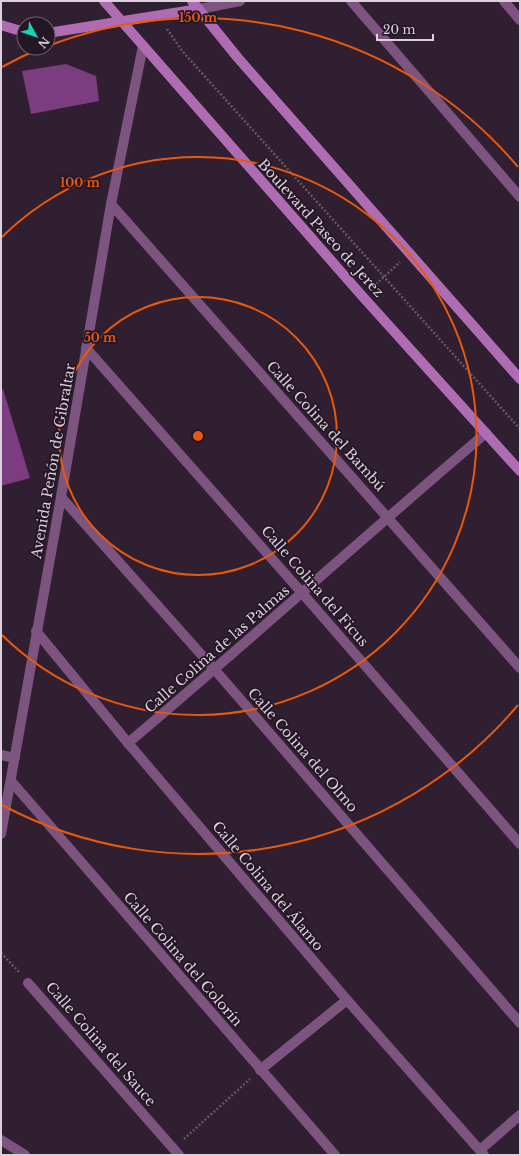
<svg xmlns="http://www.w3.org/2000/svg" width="521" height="1156" viewBox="0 0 521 1156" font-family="'Libre Baskerville',serif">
  <rect width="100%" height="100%" fill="#2f1f30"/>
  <!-- building -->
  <g fill="#7b3d7f">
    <polygon points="66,64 96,76 99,101 31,114 22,71"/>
    <polygon points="3,389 30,478 1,486 1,390"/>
  </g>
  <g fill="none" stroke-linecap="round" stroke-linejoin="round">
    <!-- path -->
    <g stroke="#645665" stroke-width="2.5" stroke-dasharray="2 2" stroke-linecap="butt">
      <polyline points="167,29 183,52 520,429"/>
      <polyline points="373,287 400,262"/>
      <polyline points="1,953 20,973"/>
      <polyline points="184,1139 250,1079"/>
    </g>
    <!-- street -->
    <g stroke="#7d547f" stroke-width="10">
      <polyline points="351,1 520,197"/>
      <polyline points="504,1 520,20"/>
      <polyline points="199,9 240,1"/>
      <polyline points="111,204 520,668"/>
      <polyline points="86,348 303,594 520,844"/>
      <polyline points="61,497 215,670 520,1023"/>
      <polyline points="36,631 128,743 347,1000 484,1155"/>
      <path d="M128 743C249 641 366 535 486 433"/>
      <polyline points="1,755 15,758"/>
      <polyline points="11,781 335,1155"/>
      <polyline points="1,834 61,497 111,204 143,46"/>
      <polyline points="28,983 179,1155"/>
      <polyline points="260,1070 347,1000"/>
      <polyline points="1,1140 25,1155"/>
      <polyline points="480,1150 520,1115"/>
    </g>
    <!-- secondary -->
    <g stroke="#af6cb2" stroke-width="10">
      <polyline points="104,1 363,297 520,471"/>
      <polyline points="192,1 238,58 520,379"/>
      <polyline points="1,25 24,32"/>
      <polyline points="48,33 199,9"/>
    </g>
  </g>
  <!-- distance rings -->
  <g fill="none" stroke="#e8590c" stroke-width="2">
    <circle cx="198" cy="436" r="139"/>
    <path d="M2 237A279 279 0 1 1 2 635"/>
    <path d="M518 705A418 418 0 0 1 2 805M2 67A418 418 0 0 1 41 48M48 46A418 418 0 0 1 518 167"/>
  </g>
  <g text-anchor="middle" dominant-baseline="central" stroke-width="3.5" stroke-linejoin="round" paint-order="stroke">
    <!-- street labels -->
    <g font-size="14" fill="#dbd0db" stroke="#251626">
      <text transform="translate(321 228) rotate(48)">Boulevard Paseo de Jerez</text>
      <text transform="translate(326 426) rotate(48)">Calle Colina del Bambú</text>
      <text transform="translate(53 461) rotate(-80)">Avenida Peñón de Gibraltar</text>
      <text transform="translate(315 586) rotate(49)">Calle Colina del Ficus</text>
      <text transform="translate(217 649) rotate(-41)">Calle Colina de las Palmas</text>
      <text transform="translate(303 750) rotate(49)">Calle Colina del Olmo</text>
      <text transform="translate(268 886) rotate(50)">Calle Colina del Álamo</text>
      <text transform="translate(183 959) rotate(49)">Calle Colina del Colorín</text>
      <text transform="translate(101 1044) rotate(49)">Calle Colina del Sauce</text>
    </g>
  </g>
  <circle cx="198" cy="436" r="6" fill="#e8590c" stroke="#251626" stroke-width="2"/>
  <g font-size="12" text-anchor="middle" font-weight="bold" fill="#e8590c" stroke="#251626" stroke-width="3.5" stroke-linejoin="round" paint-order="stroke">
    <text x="198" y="22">150 m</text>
    <text x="80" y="187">100 m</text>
    <text x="100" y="342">50 m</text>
  </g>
  <!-- border -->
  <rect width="521" height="1156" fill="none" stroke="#dbd0db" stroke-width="4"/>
  <!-- north arrow -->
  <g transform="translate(36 36) rotate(130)"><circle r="19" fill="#251626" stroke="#6e606e"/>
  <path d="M0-3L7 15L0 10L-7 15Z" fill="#16d5b3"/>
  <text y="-6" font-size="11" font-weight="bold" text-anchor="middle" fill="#dbd0db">N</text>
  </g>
  <!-- scale -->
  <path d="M377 34v6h56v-6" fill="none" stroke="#dbd0db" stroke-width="2"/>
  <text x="383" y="34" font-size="12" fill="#dbd0db" stroke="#251626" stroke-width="3" paint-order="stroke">20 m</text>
</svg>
